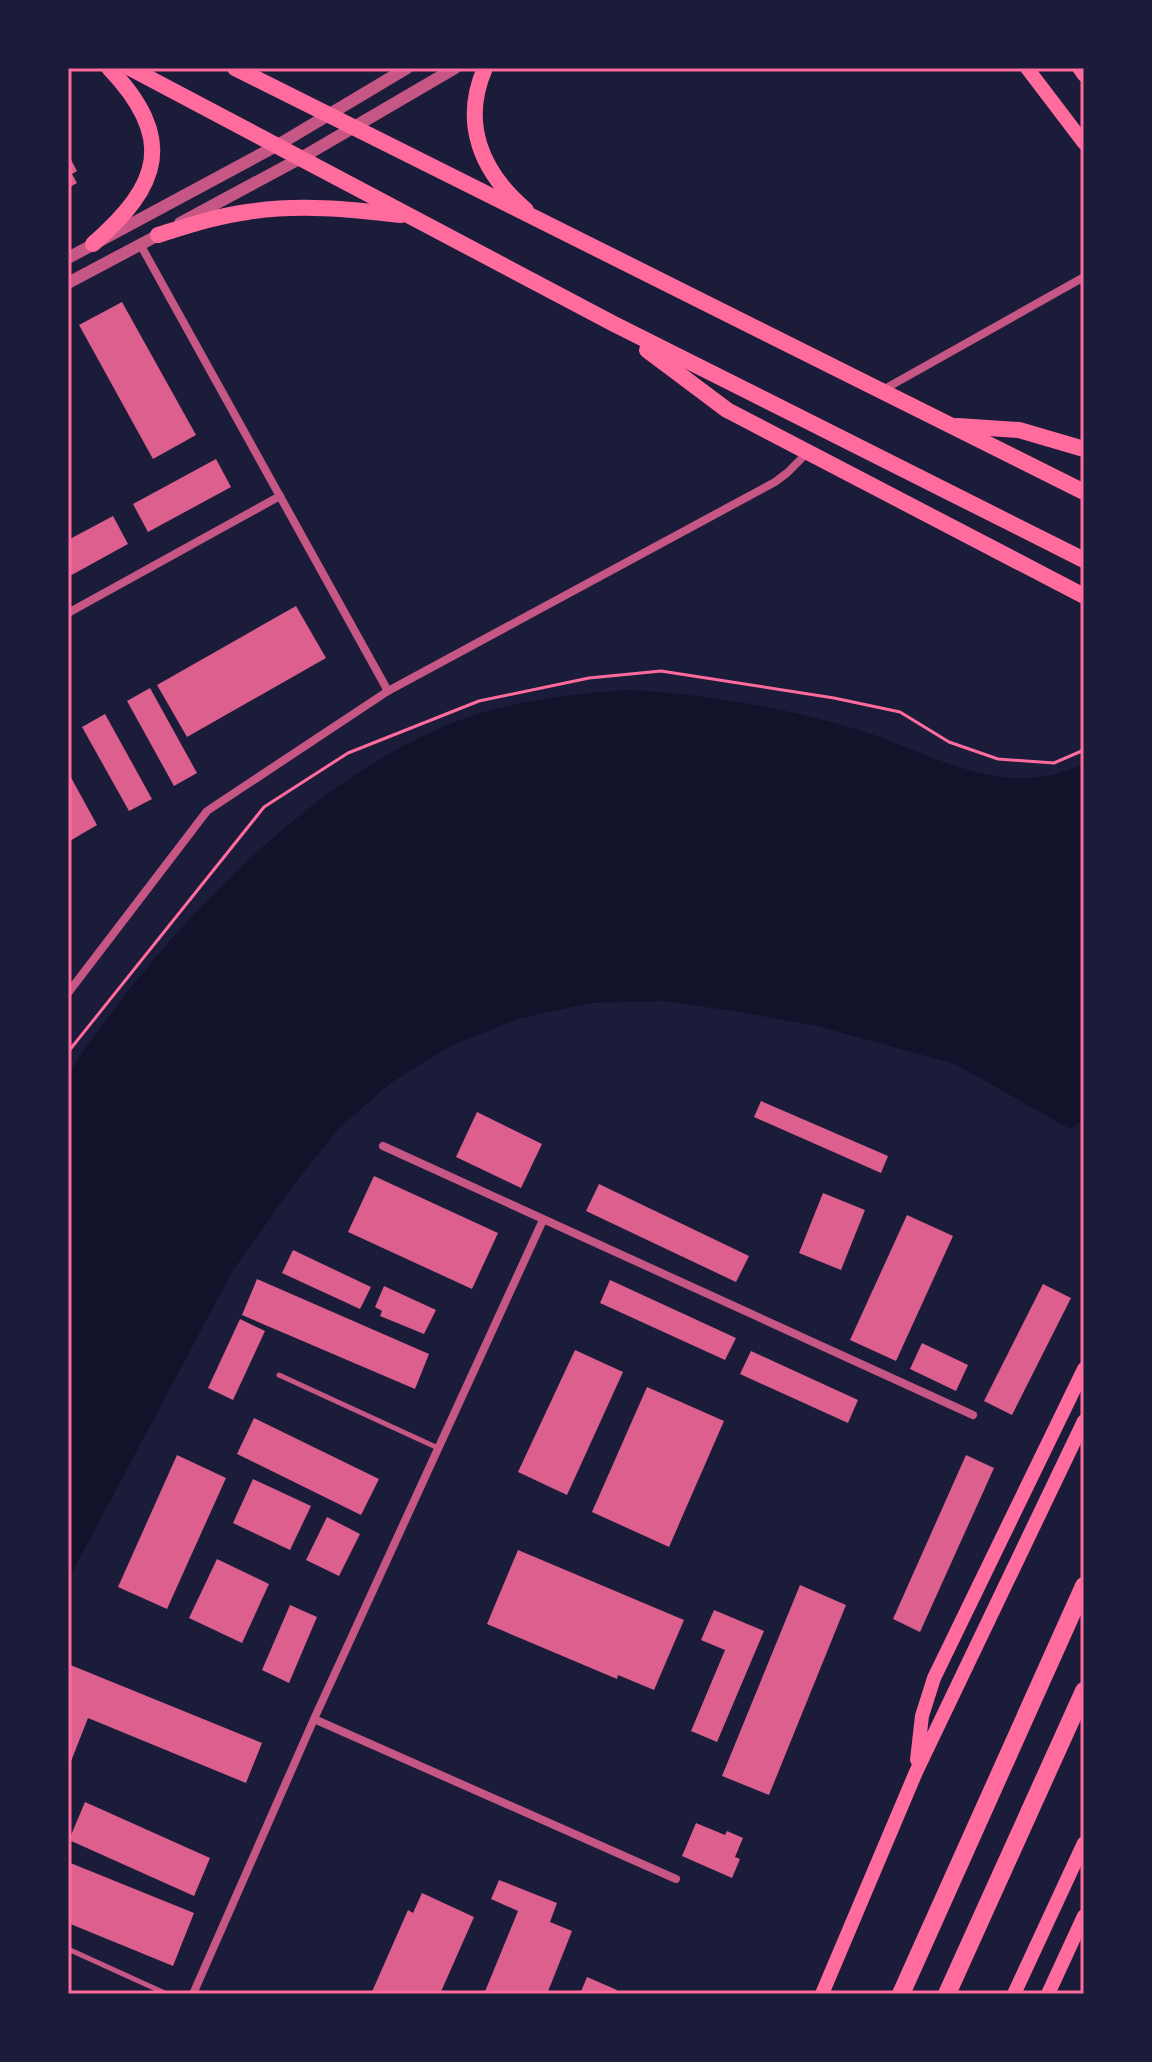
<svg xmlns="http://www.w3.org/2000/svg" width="1152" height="2062" viewBox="0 0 1152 2062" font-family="'Times New Roman',serif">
  <rect width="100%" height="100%" fill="#1b1b3a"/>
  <!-- water -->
  <path fill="#12122b" d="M628 690C707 694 786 708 862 731 906 745 955 771 1001 777 1027 781 1061 776 1084 763V1119L1070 1129 955 1064 817 1026 734 1011 663 1001 591 1003 521 1018 454 1044 392 1082 338 1129 290 1190 232 1272 68 1580V1074C154 944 294 792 438 729 498 702 563 695 628 690Z"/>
  <!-- building -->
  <g fill="#dd5f8e">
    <polygon points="68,154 77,171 72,174 77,183 68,188"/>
    <polygon points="122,302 196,435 153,459 79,325"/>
    <polygon points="216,459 231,487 148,532 133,504"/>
    <polygon points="113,516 128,544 68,577 68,540"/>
    <polygon points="296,606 326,658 187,737 157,685"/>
    <polygon points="150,688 197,773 174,786 127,701"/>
    <polygon points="105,714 152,799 129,811 82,727"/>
    <polygon points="68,772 97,825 68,842"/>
    <polygon points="761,1101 888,1156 881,1173 754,1117"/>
    <polygon points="477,1112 542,1144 521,1188 456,1157"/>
    <polygon points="374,1176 498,1233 472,1289 348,1232"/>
    <polygon points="599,1184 749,1256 736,1282 586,1211"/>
    <polygon points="823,1193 865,1210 841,1270 799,1253"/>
    <polygon points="907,1215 953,1236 896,1361 850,1340"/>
    <polygon points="293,1250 371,1287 360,1309 282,1273"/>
    <polygon points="257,1279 429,1354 415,1389 242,1315"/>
    <polygon points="610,1280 736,1338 725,1360 600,1303"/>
    <polygon points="1043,1284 1071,1298 1012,1415 984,1401"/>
    <polygon points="384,1286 436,1310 424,1334 380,1316 382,1311 375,1307"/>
    <polygon points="240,1319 265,1331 233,1400 208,1388"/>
    <polygon points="922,1343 968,1365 956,1391 910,1369"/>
    <polygon points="575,1350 623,1372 567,1495 518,1472"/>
    <polygon points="751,1351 858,1400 848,1423 740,1374"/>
    <polygon points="647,1387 724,1421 669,1547 592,1512"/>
    <polygon points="254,1418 379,1479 361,1515 237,1454"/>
    <polygon points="177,1455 226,1478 167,1609 118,1587"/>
    <polygon points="966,1455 994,1468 920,1632 893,1619"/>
    <polygon points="253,1479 311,1506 290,1550 233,1523"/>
    <polygon points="327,1517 360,1534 339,1576 306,1560"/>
    <polygon points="518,1550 684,1620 654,1690 618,1675 617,1679 487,1624"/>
    <polygon points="217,1559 269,1584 242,1643 189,1618"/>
    <polygon points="800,1585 846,1605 769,1795 722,1776"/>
    <polygon points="290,1605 317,1617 289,1683 262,1670"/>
    <polygon points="714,1610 764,1631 717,1742 691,1731 725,1650 701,1640"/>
    <polygon points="68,1664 262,1743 246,1783 88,1718 68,1769"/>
    <polygon points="85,1802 210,1858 194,1896 69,1840"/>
    <polygon points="696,1823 725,1835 727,1831 743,1838 735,1857 740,1859 732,1878 682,1856"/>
    <polygon points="68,1862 194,1913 173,1966 68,1923"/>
    <polygon points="499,1880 557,1903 550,1922 572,1931 547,1994 484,1994 518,1911 491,1899"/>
    <polygon points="422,1893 474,1917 440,1994 371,1994 408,1910 413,1913"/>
    <polygon points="587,1977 617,1990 615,1994 580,1994"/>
  </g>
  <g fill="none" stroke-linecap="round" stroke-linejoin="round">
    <!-- path -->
    <polyline stroke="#ff6b9d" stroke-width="3" points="68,1052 264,807 348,753 479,701 589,678 661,671 834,698 900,712 949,742 998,759 1054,763 1084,750"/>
    <!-- service -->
    <g stroke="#c65784" stroke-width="5">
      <polyline points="279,1375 438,1448"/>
      <polyline points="68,1949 167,1994"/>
    </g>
    <!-- minor -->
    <g stroke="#c65784" stroke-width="8">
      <polyline points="140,244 388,691"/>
      <polyline points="881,391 1084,277"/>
      <polyline points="68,613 280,496"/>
      <polyline points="68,993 207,811 388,691 775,482 787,473 808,452"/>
      <polyline points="383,1146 973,1415"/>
      <polyline points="314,1719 676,1879"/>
      <polyline points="193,1994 314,1719 543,1220"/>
    </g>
    <!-- tertiary -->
    <g stroke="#c65784" stroke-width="12">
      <polyline points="180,223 301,158 455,68"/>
      <polyline points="68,258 278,145 407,68"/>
      <polyline points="68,283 164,232"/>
    </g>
    <!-- secondary -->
    <g stroke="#ff6b9d" stroke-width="14">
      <polyline points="1027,68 1084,143"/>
      <polyline points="1079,68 1084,75"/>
      <polyline points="917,1760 922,1716 934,1678 1084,1369"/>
      <polyline points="822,1994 916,1772 1084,1421"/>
      <polyline points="1014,1994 1084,1843"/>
      <polyline points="1048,1994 1084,1916"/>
    </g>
    <!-- primary -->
    <g stroke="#ff6b9d" stroke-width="16">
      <polyline points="130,68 614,324 1084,560"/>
      <polyline points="235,68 1084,492"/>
      <path d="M485 68C461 123 481 172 526 210"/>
      <path d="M158 235C187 226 217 216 247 212 298 204 350 209 401 215"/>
      <path d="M93 244C161 185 176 138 109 68"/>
      <polyline points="647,350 727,410 1084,596"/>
      <polyline points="957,426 1019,430 1084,449"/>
    </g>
    <!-- motorway -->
    <g stroke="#ff6b9d" stroke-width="18">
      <polyline points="901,1994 1084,1586"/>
      <polyline points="947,1994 1084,1691"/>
    </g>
  </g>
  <!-- border -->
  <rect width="1152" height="2062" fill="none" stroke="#1b1b3a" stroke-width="140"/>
  <rect x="70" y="70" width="1012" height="1922" fill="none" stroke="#ff6b9d" stroke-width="3"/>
</svg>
